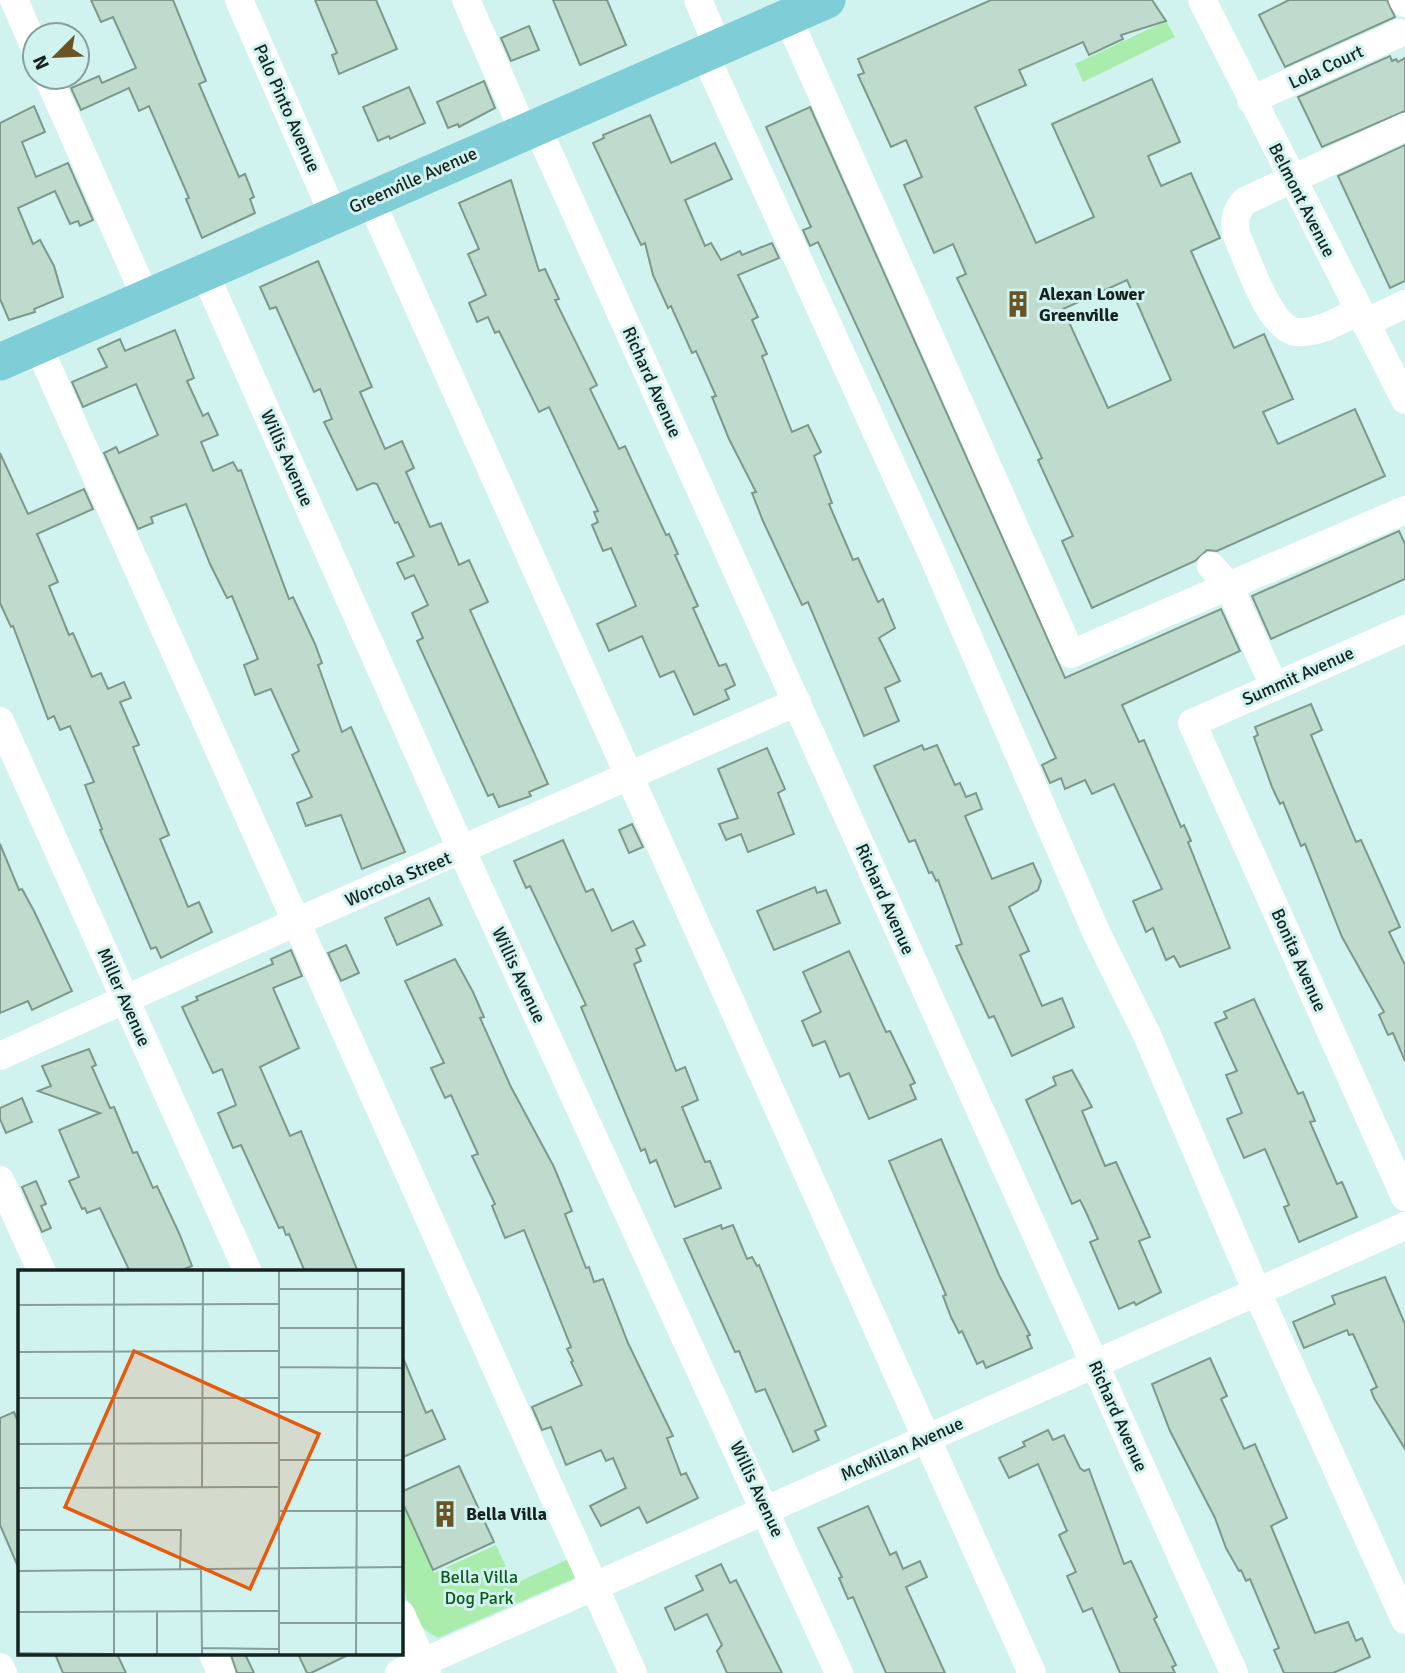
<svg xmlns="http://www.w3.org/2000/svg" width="1405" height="1673" viewBox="0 0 1405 1673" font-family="Signika,sans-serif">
  <rect width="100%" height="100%" fill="#d1f3ef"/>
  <!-- green -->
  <g fill="#a9ecab">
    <polygon points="1166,21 1175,37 1083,82 1075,64"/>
    <path d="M401 1501 434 1573 496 1545 514 1584 573 1557 579 1576 438 1638C392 1618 401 1542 401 1501Z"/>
  </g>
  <!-- building -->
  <g fill="#bedbce" stroke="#7e998c" stroke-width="2" fill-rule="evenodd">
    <polygon points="91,0 173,0 206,81 199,84 239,177 245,174 254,197 250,199 255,213 202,238 186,199 189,198 149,106 139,111 129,88 81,110 71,88 99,76 102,83 136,68 113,17 101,22"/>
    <polygon points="315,0 376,0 397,49 339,74 332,55 337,53"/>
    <polygon points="553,0 607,0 626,45 580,65"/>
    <path d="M991 0H1152L1166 21 1121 35 1123 39 1089 55 1083 42 1019 70 1026 85 975 107 1036 243 1094 217 1052 124 1152 79 1180 142 1148 156 1161 186 1191 173 1220 238 1191 251 1234 348 1264 334 1293 399 1263 412 1278 444 1355 409 1385 476 1217 551 1207 550 1195 561 1092 608 1062 541 1073 536 1038 460 1042 458 957 278 966 274 953 244 934 253 904 185 922 177 906 140 891 147 858 75 864 73 858 59ZM1127 280 1171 380 1108 408 1063 309Z"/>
    <polygon points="1289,0 1387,0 1395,17 1285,67 1259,15"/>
    <polygon points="529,26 539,50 511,61 501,38"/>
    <polygon points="1390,56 1392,61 1396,59 1398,62 1405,58 1405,111 1322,147 1298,97"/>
    <polygon points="484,81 495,108 459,127 458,124 448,128 437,102"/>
    <polygon points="409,87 425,123 390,139 389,136 378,141 363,107"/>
    <polygon points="34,106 45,132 22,142 36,177 68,163 93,220 80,226 78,221 70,224 55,191 18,208 33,244 40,240 54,266 63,297 34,309 35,312 9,320 0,299 0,123"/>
    <polygon points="810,107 1065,678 1221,609 1240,651 1122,705 1139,742 1144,740 1181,827 1184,825 1191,841 1188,842 1230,948 1180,967 1174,956 1166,960 1153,928 1146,932 1133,901 1162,889 1114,784 1092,794 1085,780 1065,789 1061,778 1050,783 1042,765 1056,758 818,242 810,246 803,230 811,227 766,127"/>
    <polygon points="650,115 671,163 715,143 732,179 685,200 705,246 711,243 721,260 740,251 742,255 772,243 779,258 738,275 758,317 752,320 767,354 762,356 792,432 808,425 821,452 814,456 832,503 829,504 853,560 858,558 878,602 883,599 895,628 879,638 900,681 885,688 899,721 864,736 808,602 802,605 763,521 752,493 756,492 729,439 712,397 716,396 696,351 692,353 671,306 668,308 653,275 645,243 641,245 593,143 604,138 603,135"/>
    <polygon points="1405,145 1405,281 1390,288 1338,176"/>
    <polygon points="511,180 539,271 545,269 559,299 555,300 597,385 590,389 619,449 625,446 666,535 669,534 678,554 675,555 698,606 693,608 719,666 726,664 735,685 725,690 729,699 694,715 674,671 660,677 642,636 609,651 597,624 636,606 611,548 603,551 592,525 598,522 594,512 598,511 549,407 539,412 499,331 495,333 488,317 477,322 469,303 486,295 468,254 479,249 459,203"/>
    <polygon points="318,261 372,387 360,392 385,449 402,441 414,468 406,472 430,527 441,523 459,565 469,560 488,602 470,610 548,784 529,792 531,796 499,807 493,794 488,796 417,641 423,638 412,613 428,605 414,575 405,579 397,563 414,556 398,522 395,523 377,484 373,483 357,490 324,422 332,419 320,389 314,392 276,307 270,309 260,287"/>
    <polygon points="175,330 194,378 187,381 203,416 208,413 218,435 201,442 213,471 233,462 238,471 241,470 289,599 293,597 315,644 322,663 318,665 342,732 351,727 405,852 362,869 341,815 306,826 297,803 312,797 292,755 299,751 271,689 255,695 244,665 258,659 232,596 227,598 210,564 186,504 151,517 153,523 138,529 104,453 116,447 119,453 158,435 136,384 83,407 72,382 107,367 98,349 120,339 125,351"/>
    <polygon points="0,453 28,514 84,489 93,509 37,534 58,582 49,586 69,635 73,633 92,677 101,673 108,689 124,682 131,698 120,702 139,745 133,747 169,835 160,839 188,907 199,902 212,932 161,958 156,947 151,949 100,830 102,829 85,785 94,782 70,726 60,730 54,716 48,719 13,626 11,627 0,603"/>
    <polygon points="1399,531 1405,544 1405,579 1271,639 1252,596"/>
    <polygon points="1311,704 1322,730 1311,735 1356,842 1361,840 1400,927 1389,932 1405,965 1405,1061 1393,1033 1388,1035 1379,1015 1384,1012 1342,937 1305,844 1301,846 1283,802 1280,804 1272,787 1254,737 1258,735 1255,727"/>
    <polygon points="922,745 924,750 937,745 955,785 960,783 966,797 976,793 982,809 965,816 992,879 1033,863 1041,881 1038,890 1009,907 1029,951 1020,955 1042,1006 1062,998 1074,1027 1012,1056 994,1016 989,1018 956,946 962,944 938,880 936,881 932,872 929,873 915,840 909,842 874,766"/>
    <polygon points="767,748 785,789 778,793 794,834 748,852 741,834 726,840 719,824 738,818 718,769"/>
    <polygon points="632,824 643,847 629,853 619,830"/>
    <polygon points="563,840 586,892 593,889 612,931 633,921 645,945 636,949 641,961 634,964 676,1071 685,1067 698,1100 682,1107 705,1162 710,1161 721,1188 675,1207 656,1160 650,1163 645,1149 641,1151 581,1007 586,1005 530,886 526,888 514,861"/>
    <polygon points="0,844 19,890 22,889 34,911 72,991 32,1010 28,1001 0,1013"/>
    <polygon points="815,887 817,893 826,890 840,923 774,950 757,911"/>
    <polygon points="429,898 442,925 397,945 385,918"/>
    <polygon points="346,945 359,973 341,981 328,953"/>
    <polygon points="291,950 302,976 273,988 299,1048 260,1067 290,1136 301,1131 358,1272 305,1272 289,1234 286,1235 283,1227 279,1228 241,1145 233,1148 218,1113 236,1105 222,1069 213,1073 182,1007 198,1000 196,997 273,964 271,959"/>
    <polygon points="849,951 886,1032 890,1031 915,1083 910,1085 916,1099 869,1119 849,1073 840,1077 825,1041 813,1046 802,1021 821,1012 803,972"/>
    <polygon points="455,959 473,992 484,1017 480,1018 511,1087 554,1167 572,1211 565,1214 586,1268 589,1267 594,1282 603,1279 628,1343 673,1436 667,1438 681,1475 686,1473 698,1498 647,1523 639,1507 601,1526 590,1506 626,1488 613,1458 606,1461 601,1450 566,1465 551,1427 542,1430 532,1407 582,1385 571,1362 573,1361 567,1349 571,1347 524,1230 505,1238 492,1206 495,1204 472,1156 478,1154 451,1095 445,1098 431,1068 444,1063 405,981"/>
    <polygon points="1254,999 1298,1094 1303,1092 1315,1121 1310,1122 1337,1184 1342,1182 1357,1217 1299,1242 1284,1207 1289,1205 1265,1149 1244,1158 1227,1119 1242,1113 1226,1075 1237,1071 1215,1023 1227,1018 1224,1012"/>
    <polygon points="89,1049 96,1065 92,1067 110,1108 114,1107 133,1153 137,1152 153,1188 157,1186 179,1233 192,1266 177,1272 130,1272 100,1208 87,1213 85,1208 82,1209 69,1181 79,1177 59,1130 100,1113 38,1091 51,1086 42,1066"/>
    <polygon points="1072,1070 1092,1107 1082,1111 1105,1166 1116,1162 1150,1237 1139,1241 1161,1292 1136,1305 1134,1302 1119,1309 1090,1242 1098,1239 1085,1210 1080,1200 1072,1204 1026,1100 1056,1085 1053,1077"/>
    <polygon points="22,1098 32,1122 6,1133 0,1119 0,1108"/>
    <polygon points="941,1139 999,1275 1030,1335 1027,1336 1032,1348 986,1368 983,1361 977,1364 962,1331 959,1333 951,1317 943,1296 946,1295 889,1161"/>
    <polygon points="36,1181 46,1204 41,1206 51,1228 42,1232 22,1187"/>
    <polygon points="721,1225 722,1229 733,1225 747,1259 752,1257 757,1266 759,1265 826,1426 815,1431 819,1440 793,1452 765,1389 756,1392 739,1351 735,1352 684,1239"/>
    <polygon points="1385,1277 1405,1324 1405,1449 1374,1398 1371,1390 1377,1387 1353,1334 1349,1335 1347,1330 1304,1348 1293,1322 1335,1304 1332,1296"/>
    <polygon points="401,1353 426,1413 432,1410 445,1439 401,1458"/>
    <polygon points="1210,1358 1227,1396 1221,1399 1244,1449 1255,1444 1287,1518 1271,1526 1315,1633 1348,1622 1356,1641 1362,1638 1370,1657 1333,1673 1284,1673 1274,1650 1279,1648 1250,1579 1246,1581 1241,1570 1239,1571 1226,1548 1215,1518 1170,1431 1152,1384"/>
    <polygon points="14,1412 19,1424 19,1569 0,1525 0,1418"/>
    <polygon points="1048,1430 1053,1440 1064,1435 1080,1468 1084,1471 1089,1469 1124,1564 1131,1561 1157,1617 1154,1619 1176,1665 1172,1667 1175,1673 1120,1673 1092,1608 1083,1612 1067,1576 1076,1572 1059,1535 1067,1531 1038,1464 1009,1478 999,1458 1025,1446 1023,1442"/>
    <polygon points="459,1466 494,1542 433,1570 401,1499 401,1492"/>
    <polygon points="868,1506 890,1555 896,1552 903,1569 920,1561 927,1577 906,1587 945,1673 886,1673 853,1597 848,1599 839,1578 842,1577 818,1528"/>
    <polygon points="721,1564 730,1583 736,1580 782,1673 727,1673 717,1651 722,1645 707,1614 675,1630 665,1608 703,1590 696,1576"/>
    <polygon points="55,1654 117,1654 126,1673 63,1673"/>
    <polygon points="245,1654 254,1673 237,1673 231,1655"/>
    <polygon points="298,1654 350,1654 311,1673 307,1673"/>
  </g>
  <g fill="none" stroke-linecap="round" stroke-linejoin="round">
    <!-- minor -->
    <g stroke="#fff" stroke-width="28">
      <polyline points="14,0 35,48"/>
      <polyline points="239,0 334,216"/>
      <polyline points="466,0 523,130"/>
      <polyline points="698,0 719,49"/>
      <polyline points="1202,0 1405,400"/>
      <polyline points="1403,0 1405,3"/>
      <polyline points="788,18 1071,654 1405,510"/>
      <polyline points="705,55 933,556 1097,934 1147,1035 1257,1292 1405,1620"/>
      <polyline points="48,77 146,298"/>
      <polyline points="1251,100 1400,33"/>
      <polyline points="536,125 1234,1673"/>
      <polyline points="370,199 1032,1673"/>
      <polyline points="205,274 462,851 839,1673"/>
      <path d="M1358 311C1341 320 1317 334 1297 332 1269 330 1247 257 1236 234 1234 220 1235 212 1245 201L1405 127"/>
      <polyline points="1365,323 1405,304"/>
      <polyline points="38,346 633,1673"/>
      <polyline points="1211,566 1229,586 1274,686"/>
      <polyline points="1405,629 1192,723 1405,1197"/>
      <polyline points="0,721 248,1272"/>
      <polyline points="0,1056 296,922 797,702"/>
      <polyline points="0,1180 42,1272"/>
      <polyline points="401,1614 427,1673"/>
      <polyline points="213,1654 221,1673"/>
      <polyline points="0,1667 3,1673"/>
      <polyline points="399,1673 1405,1226"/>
    </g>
    <!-- major -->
    <polyline stroke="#7fcdd6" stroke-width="37" points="0,362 827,0"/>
  </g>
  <!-- icons -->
  <defs>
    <symbol id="building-bare" viewBox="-9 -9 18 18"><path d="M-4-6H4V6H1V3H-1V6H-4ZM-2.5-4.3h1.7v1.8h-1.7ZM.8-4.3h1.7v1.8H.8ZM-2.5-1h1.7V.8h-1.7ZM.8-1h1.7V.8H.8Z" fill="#6b5424" stroke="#d1f3ef" stroke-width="2.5" paint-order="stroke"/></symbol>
  </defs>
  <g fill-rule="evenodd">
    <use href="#building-bare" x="999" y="285" width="38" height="38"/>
    <use href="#building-bare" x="426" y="1495" width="38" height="38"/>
  </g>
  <g text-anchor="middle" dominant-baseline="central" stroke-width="6" stroke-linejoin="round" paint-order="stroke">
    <!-- street labels -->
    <g font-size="18" fill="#152220" stroke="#d1f3ef">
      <text transform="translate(1326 67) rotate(-25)">Lola Court</text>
      <text transform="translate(287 108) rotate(66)">Palo Pinto Avenue</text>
      <text transform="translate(413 180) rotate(-24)">Greenville Avenue</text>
      <text transform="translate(1302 200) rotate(63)">Belmont Avenue</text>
      <text transform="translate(652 382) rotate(66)">Richard Avenue</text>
      <text transform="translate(287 458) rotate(66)">Willis Avenue</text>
      <text transform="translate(1298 676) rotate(-24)">Summit Avenue</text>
      <text transform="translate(398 879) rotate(-23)">Worcola Street</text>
      <text transform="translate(885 899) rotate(66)">Richard Avenue</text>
      <text transform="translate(1299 960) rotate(66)">Bonita Avenue</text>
      <text transform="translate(519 975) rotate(65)">Willis Avenue</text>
      <text transform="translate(124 997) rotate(66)">Miller Avenue</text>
      <text transform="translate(1118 1416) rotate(66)">Richard Avenue</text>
      <text transform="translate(902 1449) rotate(-24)">McMillan Avenue</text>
      <text transform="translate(757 1489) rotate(65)">Willis Avenue</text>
    </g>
    <!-- poi labels -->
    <g font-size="18" font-weight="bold" fill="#152220" stroke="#d1f3ef" text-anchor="start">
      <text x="1039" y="294">Alexan Lower<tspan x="1039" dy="21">Greenville</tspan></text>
      <text x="466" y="1514">Bella Villa</text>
    </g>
    <!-- park labels -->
    <g font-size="18" fill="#0f591c" stroke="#d1f3ef">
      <text x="479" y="1577">Bella Villa<tspan x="479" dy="21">Dog Park</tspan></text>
    </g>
  </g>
  <!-- overview -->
  <g transform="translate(18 1270)">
    <rect width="385" height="385" fill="#d1f3ef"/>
    <path fill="none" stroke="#869f9c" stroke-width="2" d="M261 19H385M0 35 261 34M261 58H385M0 82 261 81M261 97 385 98M0 128H261M261 142H385M0 174 261 173M262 190H385M184 217 185 1M0 218 261 217M261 241H385M0 260H163L162 300M183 300 184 384M0 301 385 297M0 342 261 341M139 342V384M262 353H385M184 378 261 379M0 383 96 384M96 384V1M261 384V1M338 384 340 1"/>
    <path fill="#e8590c" fill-opacity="0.15" stroke="#e8590c" stroke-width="3.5" d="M116 81 301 164 232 319 47 237Z"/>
    <rect width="385" height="385" fill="none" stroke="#152220" stroke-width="3.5"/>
  </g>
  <!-- north arrow -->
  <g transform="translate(56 56) rotate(246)"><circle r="33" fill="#d1f3ef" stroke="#869f9c" stroke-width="2"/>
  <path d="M0-5L12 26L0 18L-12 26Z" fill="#6b5424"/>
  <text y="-10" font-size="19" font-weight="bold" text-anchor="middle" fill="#152220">N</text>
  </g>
</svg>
